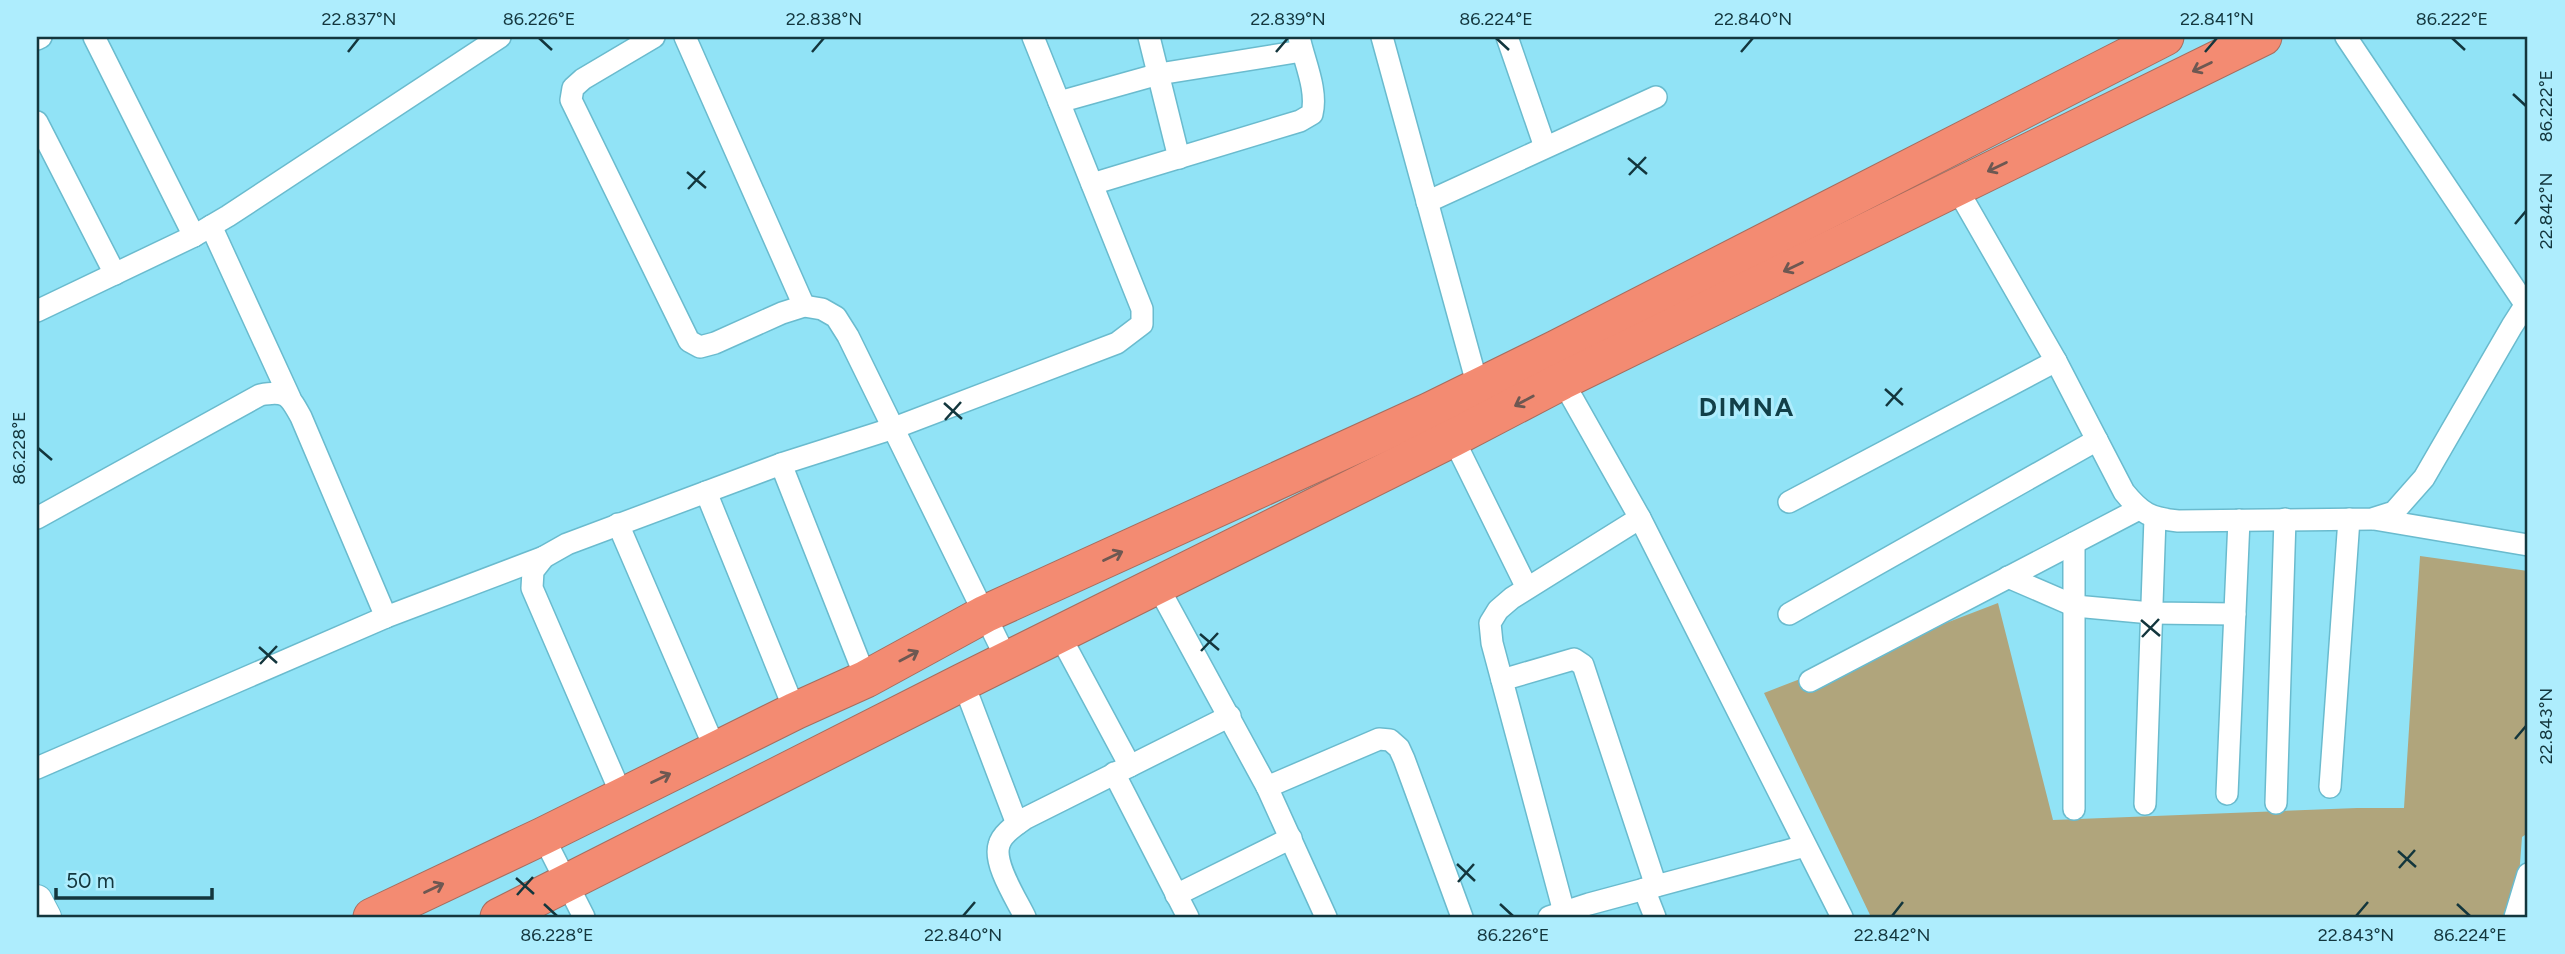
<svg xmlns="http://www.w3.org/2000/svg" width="2565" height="954" viewBox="0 0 2565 954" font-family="Figtree,sans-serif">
  <rect width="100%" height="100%" fill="#91e3f6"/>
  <!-- grass -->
  <polygon fill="#b0a57c" points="2420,556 2528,571 2528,833 2522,837 2516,917 1871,917 1764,693 1998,603 2053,820 2357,808 2404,808"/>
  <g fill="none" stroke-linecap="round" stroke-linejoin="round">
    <defs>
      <g id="street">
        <polyline points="94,37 194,236"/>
        <polyline points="654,37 583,79 573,88 571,100 689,341 700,347 715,343 782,313 804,306 822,309 836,317 848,336 1007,660"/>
        <polyline points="685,37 804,306"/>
        <polyline points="1149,37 1179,158"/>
        <polyline points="1382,37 1478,387"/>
        <polyline points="1507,37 1545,147"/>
        <polyline points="2346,37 2525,304"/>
        <polyline points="37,39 41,37"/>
        <polyline points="1059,102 1159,74 1302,51"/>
        <polyline points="37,122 115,274"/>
        <path d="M1092 184 1300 121 1312 114C1318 90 1304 61 1299 37"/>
        <path d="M1956 187 2056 361 2124 492C2142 514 2150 518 2178 521L2372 519 2394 512 2424 478 2512 326 2528 301"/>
        <polyline points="1427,202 1656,97"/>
        <polyline points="211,226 290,398"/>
        <polyline points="37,311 194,236 228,216 500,37"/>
        <polyline points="1558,373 1640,518 1842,917"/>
        <polyline points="1453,438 1527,588"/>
        <polyline points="781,464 866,679"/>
        <polyline points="706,492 795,711"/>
        <polyline points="1789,502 2056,361"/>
        <path d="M37 518 260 395C286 390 289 395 301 417L386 617"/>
        <polyline points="2374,519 2528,545"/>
        <polyline points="618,524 716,751"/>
        <polyline points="2008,577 2075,606 2151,613 2235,614"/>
        <polyline points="1157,585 1267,787 1326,917"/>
        <polyline points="1789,614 2097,440"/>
        <polyline points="1059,634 1130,766"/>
        <polyline points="1502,680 1574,659 1583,665 1656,886"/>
        <polyline points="1810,681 2139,509"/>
        <polyline points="963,682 1017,824"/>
        <polyline points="37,768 386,617 544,557"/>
        <polyline points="1114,773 1188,917"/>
        <polyline points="1267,787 1379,739 1390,740 1399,748 1404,759 1462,917"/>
        <polyline points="2330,787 2349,519"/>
        <polyline points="2227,794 2239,520"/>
        <polyline points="622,796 532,588 533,571 544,557 567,544 781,464 894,428 1117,343 1142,324 1142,309 1033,37"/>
        <polyline points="2276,803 2285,519"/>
        <polyline points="2145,804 2155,518"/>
        <polyline points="2074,809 2074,543"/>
        <polyline points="543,836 584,917"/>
        <polyline points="1644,889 1655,917"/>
        <polyline points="1176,895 1291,838"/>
        <polyline points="1564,912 1492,643 1490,623 1498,610 1512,598 1640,518"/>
        <path d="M1025 917C1017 900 993 864 999 845 1002 833 1016 825 1026 818L1230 716"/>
        <polyline points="1549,917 1589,904 1805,846"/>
        <polyline points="2515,917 2528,874"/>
      </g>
      <polyline id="secondary" points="37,900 46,917"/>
      <g id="highway">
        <polyline points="372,917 543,836 795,711 866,679 985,614 1430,411 1556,349 2165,37"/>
        <polyline points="499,917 963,682 1453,438 1562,381 2263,37"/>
      </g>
    </defs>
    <!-- street casing -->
    <use href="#street" stroke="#6abbce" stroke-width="24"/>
    <!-- secondary casing -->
    <use href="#secondary" stroke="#6abbce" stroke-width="32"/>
    <!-- highway casing -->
    <use href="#highway" stroke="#a56d5f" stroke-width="39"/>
    <!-- street -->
    <use href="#street" stroke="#fff" stroke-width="21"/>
    <!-- secondary -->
    <use href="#secondary" stroke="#fff" stroke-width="30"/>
    <!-- highway -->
    <use href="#highway" stroke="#f38b72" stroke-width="37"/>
  </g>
  <!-- one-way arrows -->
  <defs><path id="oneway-shaft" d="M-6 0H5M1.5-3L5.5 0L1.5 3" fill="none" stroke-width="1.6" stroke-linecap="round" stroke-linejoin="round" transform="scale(1.75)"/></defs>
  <g stroke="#6d5852">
    <use href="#oneway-shaft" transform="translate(2202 67) rotate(154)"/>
    <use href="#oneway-shaft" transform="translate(1997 167) rotate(154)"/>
    <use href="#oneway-shaft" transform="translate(1793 267) rotate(154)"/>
    <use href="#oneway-shaft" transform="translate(1524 401) rotate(152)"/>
    <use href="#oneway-shaft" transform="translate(1113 556) rotate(-25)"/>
    <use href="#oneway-shaft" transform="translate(909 656) rotate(-28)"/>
    <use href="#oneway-shaft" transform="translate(661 778) rotate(-26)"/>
    <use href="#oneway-shaft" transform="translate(434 888) rotate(-25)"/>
  </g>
  <!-- ticks -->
  <path fill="none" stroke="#13363d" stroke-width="2.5" d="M539 38 552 50M1496 38 1509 50M2452 38 2465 50M348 52 359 38M812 52 824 38M1276 52 1288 38M1741 52 1753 38M2205 52 2217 38M2513 94 2526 106M1628 158 1647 174M687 172 706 188M1629 175 1646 157M688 189 705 171M2515 224 2526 211M1885 389 1903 405M944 403 962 419M1886 406 1902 388M945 420 961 402M38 448 52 460M2141 620 2160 636M1200 634 1219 650M2142 637 2159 619M259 647 277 663M1201 651 1218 633M260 664 277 646M2515 739 2526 726M2398 851 2416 867M1457 864 1475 881M2399 868 2415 850M516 878 534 894M1458 882 1474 864M517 895 533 877M544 904 557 916M1500 904 1513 916M2457 904 2470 916M963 916 975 902M1892 916 1903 902M2356 916 2368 902"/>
  <g text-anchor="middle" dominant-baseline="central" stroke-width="6" stroke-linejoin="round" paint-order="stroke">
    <!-- district labels -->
    <g font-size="26" font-weight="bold" letter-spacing="2" fill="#123f48" stroke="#aeedfd">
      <text x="1747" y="407">DIMNA</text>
    </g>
  </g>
  <!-- border -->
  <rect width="2565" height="954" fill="none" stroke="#aeedfd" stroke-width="77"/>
  <!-- scale -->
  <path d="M56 888v10h156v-10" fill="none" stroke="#13363d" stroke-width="3.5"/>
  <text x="66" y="888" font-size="21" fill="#13363d" stroke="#aeedfd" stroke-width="5" paint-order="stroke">50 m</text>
  <rect x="38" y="38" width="2488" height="878" fill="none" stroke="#13363d" stroke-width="2.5"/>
  <g font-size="18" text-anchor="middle" fill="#13363d">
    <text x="359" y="25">22.837°N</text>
    <text x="539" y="25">86.226°E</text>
    <text x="824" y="25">22.838°N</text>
    <text x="1288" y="25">22.839°N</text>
    <text x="1496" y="25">86.224°E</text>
    <text x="1753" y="25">22.840°N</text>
    <text x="2217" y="25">22.841°N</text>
    <text x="2452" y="25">86.222°E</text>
    <text transform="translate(2546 106) rotate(-90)" y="6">86.222°E</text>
    <text transform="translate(2546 211) rotate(-90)" y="6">22.842°N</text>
    <text transform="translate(19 448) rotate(-90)" y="6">86.228°E</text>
    <text transform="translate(2546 726) rotate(-90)" y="6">22.843°N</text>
    <text x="557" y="941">86.228°E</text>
    <text x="963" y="941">22.840°N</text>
    <text x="1513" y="941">86.226°E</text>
    <text x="1892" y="941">22.842°N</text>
    <text x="2356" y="941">22.843°N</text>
    <text x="2470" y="941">86.224°E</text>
  </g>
</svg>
